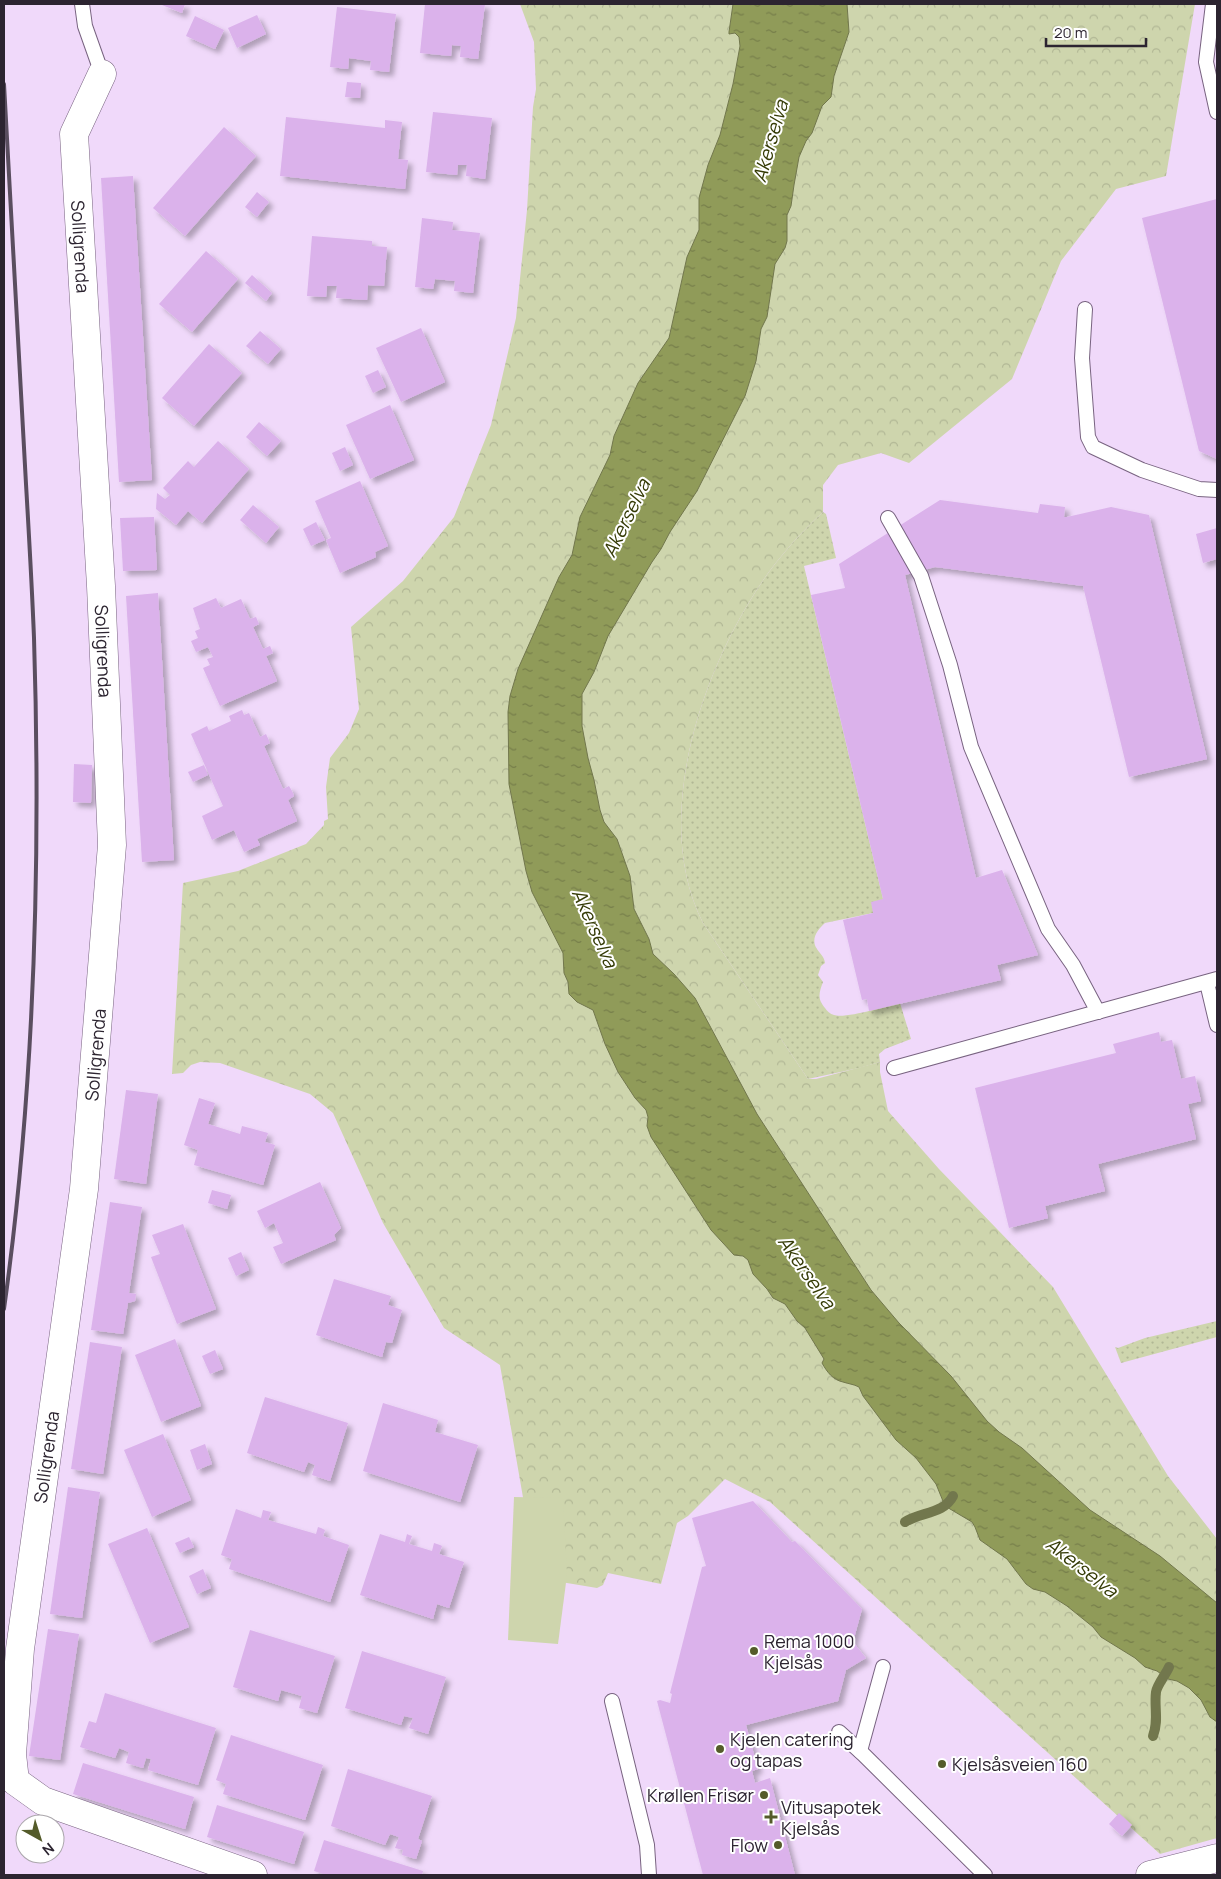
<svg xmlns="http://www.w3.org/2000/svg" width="1221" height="1879" viewBox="0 0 1221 1879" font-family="Manrope,sans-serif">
  <defs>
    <pattern id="grass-dots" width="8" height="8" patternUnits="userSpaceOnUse" patternTransform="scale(1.25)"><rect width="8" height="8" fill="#ced5ad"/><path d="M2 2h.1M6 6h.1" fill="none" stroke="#b1b795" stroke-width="1.8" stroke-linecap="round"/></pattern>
    <pattern id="park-crowns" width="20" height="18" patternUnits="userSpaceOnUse" patternTransform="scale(1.25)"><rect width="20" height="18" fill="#ced5ad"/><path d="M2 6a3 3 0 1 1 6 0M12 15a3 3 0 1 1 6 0" fill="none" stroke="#b1b795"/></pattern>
    <pattern id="water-ripples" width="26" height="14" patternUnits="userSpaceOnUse" patternTransform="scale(1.25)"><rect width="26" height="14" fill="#909b59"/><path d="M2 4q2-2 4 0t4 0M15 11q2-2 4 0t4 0" fill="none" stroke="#767e4a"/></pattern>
    <filter id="shadow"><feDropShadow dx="4.5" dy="4.5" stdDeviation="2.5" flood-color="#0004"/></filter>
  </defs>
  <rect width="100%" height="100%" fill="#f0d9fa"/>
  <!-- grass -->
  <g fill="url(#grass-dots)">
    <path d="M823 512 826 514 836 558 804 566 883 899 873 913 825 923C818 929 810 939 817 949 820 954 824 956 825 963L821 966 818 975 823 982C819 993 817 998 825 1008 827 1011 830 1014 834 1015 845 1019 887 1006 900 1003L911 1039 885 1049 879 1054 880 1062 859 1068 808 1079 703 923C653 825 697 687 751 599 770 567 796 537 823 512Z"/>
    <polygon points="1217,1321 1217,1337 1121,1363 1115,1347 1118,1348 1145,1338"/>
  </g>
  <!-- park -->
  <path fill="url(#park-crowns)" d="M520 4H1195L1166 176 1116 189 1061 261 1012 379 909 463 881 453 838 465 823 485V512C796 537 770 567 751 599 697 687 653 825 703 923L808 1079H816L880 1062V1072L888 1111 939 1169 1053 1287 1168 1476 1217 1539V1838L1160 1854 770 1502 725 1479 688 1516 677 1523 661 1584 608 1573 603 1585 597 1588 537 1578 500 1365 444 1328 383 1223 333 1113 310 1094 220 1063 200 1062 191 1065 183 1073 172 1074 183 883 238 871 306 844 324 825V821L328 819 326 787 330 758 349 733 359 709 351 627 403 581 454 517 491 425 516 318 527 210 533 107 536 89 534 42Z"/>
  <!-- pitch -->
  <polygon fill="#ced5ad" points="514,1497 563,1498 567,1575 558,1644 508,1640"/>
  <!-- water -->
  <path fill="url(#water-ripples)" stroke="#72774d" d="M733 4H847L849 32 834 76 831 97 822 106 812 133 806 141 799 157 794 185 791 206 787 215V241L785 248 775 264 767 317 761 329 756 361 745 396 697 491 670 532 661 549 652 562 608 636 594 672 582 694V726L588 758 594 780 600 810 604 822 617 839 630 876 634 909 649 939 653 954 674 974 695 998 757 1114 871 1290 899 1323 951 1376 987 1421 999 1432 1022 1448 1090 1510 1160 1556 1217 1603V1722L1210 1717 1201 1700 1189 1688 1177 1681 1168 1679 1157 1671 1145 1667 1135 1658 1101 1637 1093 1627 1067 1606 1045 1592 1033 1589 1026 1584 1007 1559 980 1540 975 1527 972 1522 945 1506 936 1484 916 1458 896 1440 863 1396 859 1387C853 1384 849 1384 843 1382 833 1380 827 1372 822 1363L824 1359 805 1328 797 1321 785 1304 773 1298 767 1289 753 1274 748 1260 743 1256 734 1255 711 1230 651 1137 647 1126 648 1117 646 1110 635 1098 618 1072 605 1044 593 1010 577 1002 569 994 568 982 564 973 563 953 532 892 526 871 509 784 508 712 510 696 518 669 559 577 572 555 580 517 610 455 614 436 638 383 669 338 687 257 699 230V198L708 165 720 135 733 84 740 46 739 37 735 33 729 34V32Z"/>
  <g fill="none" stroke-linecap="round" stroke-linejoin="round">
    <!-- stream -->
    <g stroke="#72774d" stroke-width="10">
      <path d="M905 1522C920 1512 944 1514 953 1496"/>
      <path d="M1153 1736C1159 1720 1154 1708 1156 1692 1157 1685 1166 1674 1169 1667"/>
    </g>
  </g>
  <!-- building -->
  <g fill="#dbb2eb" filter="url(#shadow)">
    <polygon points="163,4 185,4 182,13 162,5"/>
    <polygon points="425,4 485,4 478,59 460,57 461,46 452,45 451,56 420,53"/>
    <polygon points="337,7 396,14 389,72 370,70 371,61 349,58 348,69 330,67"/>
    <polygon points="257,15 266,34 237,48 228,28"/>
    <polygon points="195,16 224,30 215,49 186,36"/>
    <polygon points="347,82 361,83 360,98 345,97"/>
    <polygon points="433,112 492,118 485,179 466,176 467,165 458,165 457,175 426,172"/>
    <polygon points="286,117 385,128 385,120 402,122 398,159 408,160 405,189 280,176"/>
    <polygon points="224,127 256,156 185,236 153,208"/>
    <polygon points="133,176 152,480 119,482 101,178"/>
    <polygon points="257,192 269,202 257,217 245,207"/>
    <polygon points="1217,199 1217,459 1199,451 1142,218"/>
    <polygon points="422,218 453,222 452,230 480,233 473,293 454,291 455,281 435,279 433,289 415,287"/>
    <polygon points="312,236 372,241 372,246 387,247 384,286 368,285 367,300 336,298 337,286 327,286 326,297 307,296"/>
    <polygon points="206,251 238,279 192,332 159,304"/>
    <polygon points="252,275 272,293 266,301 245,283"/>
    <polygon points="421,328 445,382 401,402 376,348"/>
    <polygon points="260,331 281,349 268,364 246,346"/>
    <polygon points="209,344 242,373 194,426 162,398"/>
    <polygon points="378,370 386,387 373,393 365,376"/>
    <polygon points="390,405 414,460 370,479 346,425"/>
    <polygon points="259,422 281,441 267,456 246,437"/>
    <polygon points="218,441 249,469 202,523 188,511 176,525 156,509 157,493 165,499 170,495 163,488 188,461 194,467"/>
    <polygon points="345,447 353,465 340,471 332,453"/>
    <polygon points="360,481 388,546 375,552 376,557 340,573 326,540 331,538 315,501"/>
    <polygon points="940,500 1038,513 1040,504 1065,507 1064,517 1067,517 1111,507 1149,515 1207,759 1129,777 1083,586 935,567 905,575 976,878 1002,870 1038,955 997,965 1001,980 869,1011 867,999 862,1000 843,920 873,913 871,902 883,899 811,595 845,588 839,564"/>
    <polygon points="253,505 279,527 266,543 240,520"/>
    <polygon points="154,517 157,570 123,571 120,518"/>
    <polygon points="316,522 325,540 311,546 303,529"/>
    <polygon points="1217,528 1217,559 1203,563 1196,534"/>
    <polygon points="158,593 174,860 142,862 126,596"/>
    <polygon points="216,598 221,608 241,599 250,619 256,617 259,624 253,627 263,649 270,646 273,653 266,656 277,681 220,706 203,668 210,665 207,659 213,657 208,647 196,652 191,641 198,638 195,631 200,629 193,608"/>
    <polygon points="242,710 244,715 249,713 260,737 266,734 270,743 264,746 283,789 289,786 292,791 294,796 288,800 297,821 257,839 260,845 244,852 234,830 212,840 202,816 223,806 191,734 207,726 209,731 231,721 229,716"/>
    <polygon points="74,764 92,765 91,803 73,802"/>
    <polygon points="204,765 208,775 193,782 188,772"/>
    <polygon points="1159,1032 1161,1042 1172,1040 1181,1079 1195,1076 1201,1101 1188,1104 1196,1139 1098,1164 1105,1191 1045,1206 1048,1218 1009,1228 975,1088 1116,1053 1113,1044"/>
    <polygon points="126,1090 158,1094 146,1184 114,1179"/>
    <polygon points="199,1098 215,1103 208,1124 240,1134 242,1126 268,1133 265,1142 275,1145 263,1185 194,1165 198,1150 184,1145"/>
    <polygon points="320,1182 341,1228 334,1235 336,1240 281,1264 273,1247 283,1243 274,1223 265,1228 257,1211"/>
    <polygon points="212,1190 231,1195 227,1209 208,1203"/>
    <polygon points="110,1202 142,1207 129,1293 136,1294 135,1301 128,1303 123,1334 91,1330"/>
    <polygon points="183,1224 216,1309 177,1324 151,1257 160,1254 152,1235"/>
    <polygon points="241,1252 249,1270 236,1276 228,1258"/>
    <polygon points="334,1279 391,1296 388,1305 402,1310 392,1343 386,1342 382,1357 316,1335"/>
    <polygon points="175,1339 201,1406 161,1422 135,1355"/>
    <polygon points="90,1342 122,1347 103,1474 71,1469"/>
    <polygon points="215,1350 223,1369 210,1374 202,1356"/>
    <polygon points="265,1397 348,1423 330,1481 312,1475 315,1465 308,1462 304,1472 247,1453"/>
    <polygon points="383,1403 438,1420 435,1432 478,1445 460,1502 363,1471"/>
    <polygon points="163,1434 191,1500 152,1517 124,1450"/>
    <polygon points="205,1444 212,1464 197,1470 190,1450"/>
    <polygon points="68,1487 100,1492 82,1618 50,1614"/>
    <polygon points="753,1501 792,1542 795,1541 862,1609 853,1642 866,1658 846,1670 838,1701 746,1725 758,1769 752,1771 755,1783 770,1778 795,1875 703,1875 657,1701 660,1700 670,1703 672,1694 670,1693 702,1567 706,1566 692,1518"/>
    <polygon points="236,1509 261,1518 263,1510 271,1512 268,1520 316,1534 318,1527 321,1528 325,1530 323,1536 349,1545 330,1602 229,1569 232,1559 221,1555"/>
    <polygon points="147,1528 189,1627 150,1643 108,1544"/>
    <polygon points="380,1534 405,1542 407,1534 409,1535 412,1536 409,1544 432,1551 434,1543 440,1545 442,1546 439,1554 464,1562 449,1608 437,1604 433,1619 360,1595"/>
    <polygon points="189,1537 194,1547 180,1553 175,1543"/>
    <polygon points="203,1569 211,1588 197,1594 189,1576"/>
    <polygon points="48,1629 79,1634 60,1760 29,1756"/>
    <polygon points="250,1630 335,1656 317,1713 299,1708 302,1696 281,1690 278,1701 233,1687"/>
    <polygon points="362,1651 446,1677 428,1734 409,1728 413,1718 404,1716 401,1725 345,1708"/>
    <polygon points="105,1693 216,1728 198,1785 148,1770 151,1759 146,1758 143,1768 126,1763 129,1752 119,1748 115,1758 80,1747 89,1721 96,1723"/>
    <polygon points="231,1735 323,1765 305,1820 223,1794 226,1784 216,1780"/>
    <polygon points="83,1763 194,1797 185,1829 73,1794"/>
    <polygon points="348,1769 432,1796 418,1839 422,1841 416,1859 402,1855 403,1850 395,1848 399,1837 390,1834 385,1845 331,1826"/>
    <polygon points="217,1805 304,1832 294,1864 207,1837"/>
    <polygon points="1119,1813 1132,1825 1122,1836 1109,1824"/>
    <polygon points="324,1840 423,1871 422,1875 327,1875 314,1871"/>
  </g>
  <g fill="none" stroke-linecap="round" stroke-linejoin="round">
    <defs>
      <g id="service">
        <polyline points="82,4 85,26 102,74"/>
        <polyline points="1213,4 1206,62 1217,112"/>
        <polyline points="1085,309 1082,358 1088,437 1093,447 1142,470 1199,489 1217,490"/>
        <polyline points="888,518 921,576 950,665 971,747 1048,929 1073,965 1098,1012"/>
        <polyline points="1207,983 1217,1025"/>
        <polyline points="894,1068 1217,979"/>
        <polyline points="612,1701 647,1845 649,1875"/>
        <polyline points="839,1732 863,1754 985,1875"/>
        <polyline points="860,1751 883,1667"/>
      </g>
      <g id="minor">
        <path id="s1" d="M102 74 74 134 101 586 112 845 84 1189 20 1649 12 1754 15 1781 43 1801 253 1875"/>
      </g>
      <polyline id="secondary" points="1150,1875 1217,1858"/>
    </defs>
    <!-- service casing -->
    <use href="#service" stroke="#786380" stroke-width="16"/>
    <!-- minor casing -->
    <use href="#minor" stroke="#786380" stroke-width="29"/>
    <!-- secondary casing -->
    <use href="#secondary" stroke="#786380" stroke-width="29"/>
    <!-- service -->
    <use href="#service" stroke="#fff" stroke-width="14"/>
    <!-- minor -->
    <use href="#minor" stroke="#fff" stroke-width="28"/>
    <!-- secondary -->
    <use href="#secondary" stroke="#fff" stroke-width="28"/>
    <!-- rail -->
    <path stroke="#5a4e5f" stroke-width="4" d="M4 84C11 217 19 351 26 484 29 535 32 587 34 638 41 861 35 1087 4 1309"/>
  </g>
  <!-- markers -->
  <g fill="#545b2a" stroke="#fff" stroke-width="2">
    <circle cx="754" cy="1651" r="5"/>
    <circle cx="720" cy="1749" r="5"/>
    <circle cx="942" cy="1764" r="5"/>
    <circle cx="764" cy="1795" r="5"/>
    <path d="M768.5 1809.5h5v5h5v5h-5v5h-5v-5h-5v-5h5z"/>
    <circle cx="778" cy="1845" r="5"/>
  </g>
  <g text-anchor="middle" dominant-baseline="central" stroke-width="4" stroke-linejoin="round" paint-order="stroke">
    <!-- street labels -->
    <g font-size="18" fill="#2c2430" stroke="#fff">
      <text stroke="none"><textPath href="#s1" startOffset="179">Solligrenda</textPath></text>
      <text stroke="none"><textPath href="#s1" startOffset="584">Solligrenda</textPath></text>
      <text transform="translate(95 1055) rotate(-85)">Solligrenda</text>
      <text transform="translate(46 1457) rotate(-82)">Solligrenda</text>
    </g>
    <!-- poi labels -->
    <g font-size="18" fill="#2c2430" stroke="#fff" text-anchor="start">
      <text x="764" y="1641">Rema 1000<tspan x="764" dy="21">Kjelsås</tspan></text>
      <text x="730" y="1739">Kjelen catering<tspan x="730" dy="21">og tapas</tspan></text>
      <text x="952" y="1764">Kjelsåsveien 160</text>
      <text x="754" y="1795" text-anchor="end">Krøllen Frisør</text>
      <text x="781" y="1807">Vitusapotek<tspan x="781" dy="21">Kjelsås</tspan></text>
      <text x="768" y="1845" text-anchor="end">Flow</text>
    </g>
    <!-- water labels -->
    <g font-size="19" font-style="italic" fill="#353b06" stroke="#fff">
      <text transform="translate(770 141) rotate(-74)">Akerselva</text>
      <text transform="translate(626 518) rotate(-64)">Akerselva</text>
      <text transform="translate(595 928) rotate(66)">Akerselva</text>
      <text transform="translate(807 1272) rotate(55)">Akerselva</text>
      <text transform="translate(1082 1567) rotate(38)">Akerselva</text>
    </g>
  </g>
  <!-- border -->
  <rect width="1221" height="1879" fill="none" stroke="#2c2430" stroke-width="10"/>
  <!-- north arrow -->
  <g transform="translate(40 1839) rotate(141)"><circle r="24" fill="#ffffff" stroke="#aba7ac"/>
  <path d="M0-4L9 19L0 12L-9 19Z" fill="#545b2a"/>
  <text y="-8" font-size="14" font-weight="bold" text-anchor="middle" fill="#2c2430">N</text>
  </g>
  <!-- scale -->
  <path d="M1046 38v8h100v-8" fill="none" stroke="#2c2430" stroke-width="2.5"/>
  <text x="1054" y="38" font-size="15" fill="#2c2430" stroke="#ffffff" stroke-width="4" paint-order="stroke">20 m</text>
</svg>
